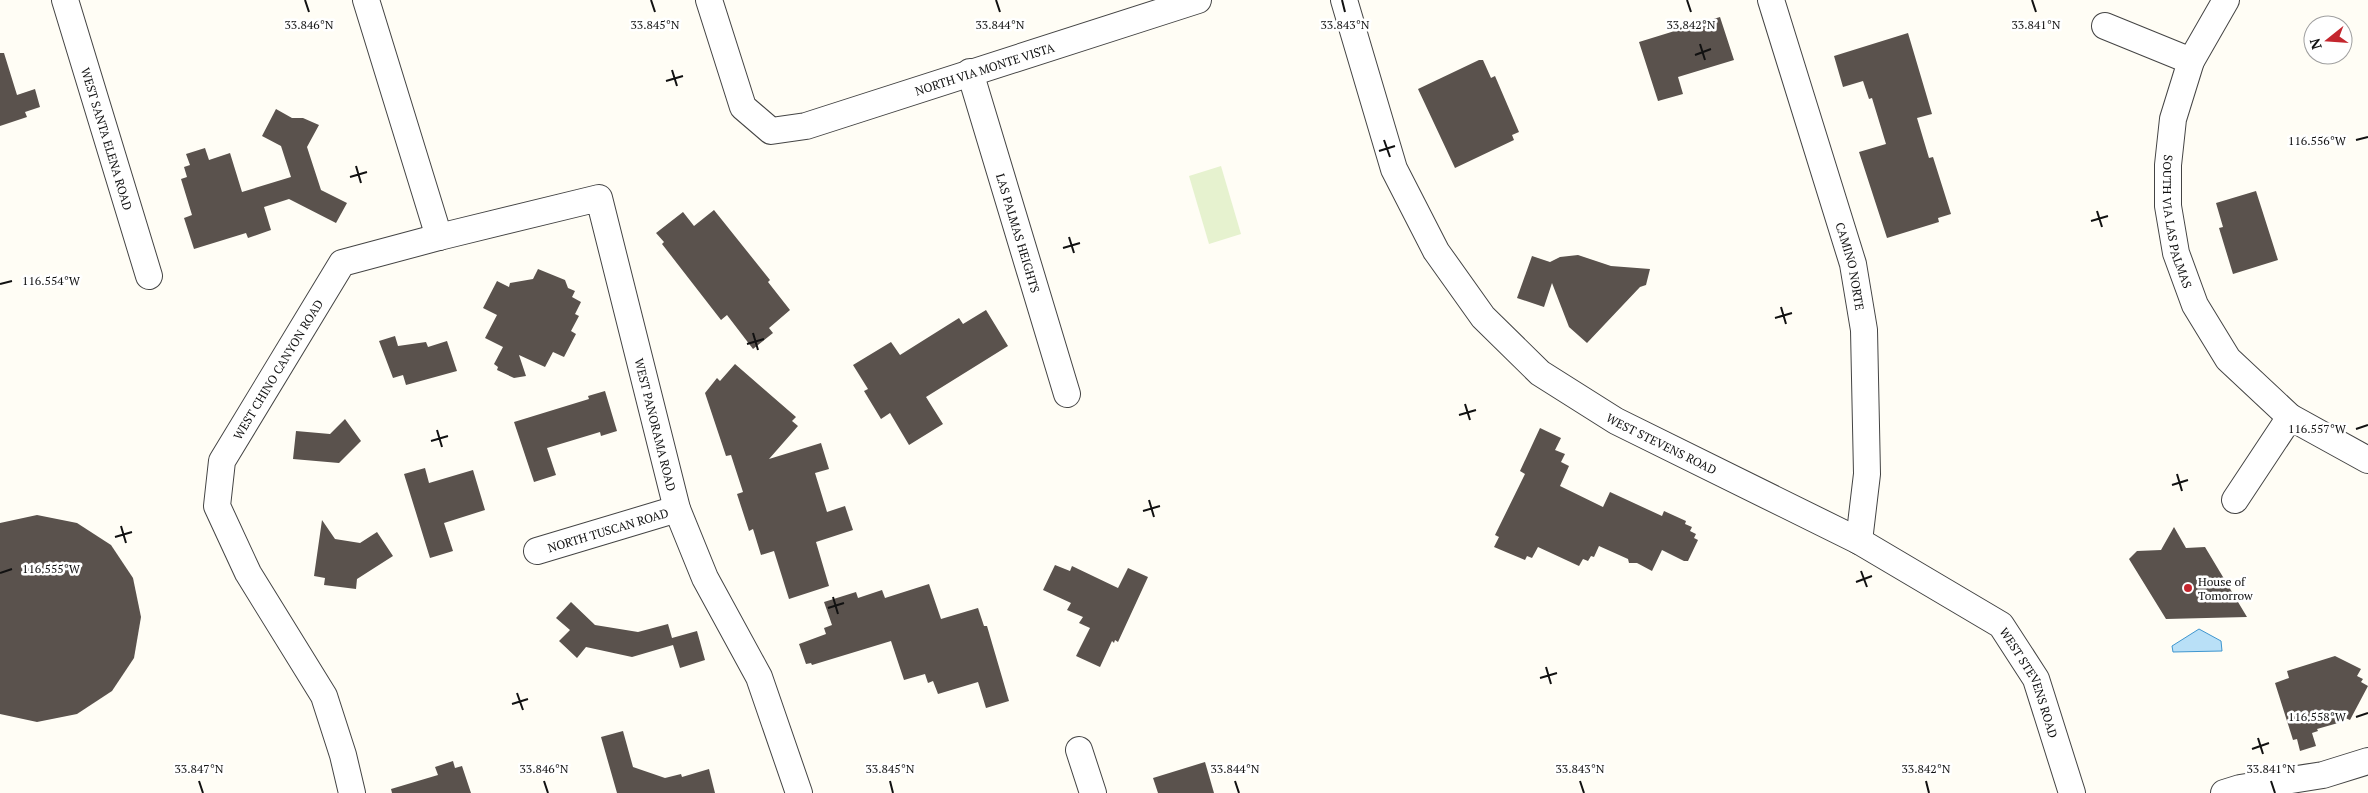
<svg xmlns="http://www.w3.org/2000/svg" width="2368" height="793" viewBox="0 0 2368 793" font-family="'PT Serif',serif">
  <rect width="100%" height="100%" fill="#fffdf5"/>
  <!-- pitch -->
  <polygon fill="#e6f2cf" points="1221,166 1241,234 1209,244 1189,176"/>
  <!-- water -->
  <polygon fill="#b9e0f7" stroke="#3f96cf" points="2199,629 2221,641 2222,651 2173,652 2172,646"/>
  <!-- building -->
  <g fill="#5a524d">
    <polygon points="1720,17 1734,60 1678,77 1683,94 1658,101 1639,42"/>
    <polygon points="1908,33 1932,114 1917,118 1929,158 1933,157 1951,214 1938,218 1939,222 1887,238 1859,152 1886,144 1872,98 1869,99 1863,81 1843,87 1834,56"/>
    <polygon points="0,53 4,53 17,95 35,89 40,107 25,112 27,117 0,126"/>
    <polygon points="1479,60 1483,60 1491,78 1495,76 1519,132 1512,135 1514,140 1455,168 1418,89"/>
    <polygon points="276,109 292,118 303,118 319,125 307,147 321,190 347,203 336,223 289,199 264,207 271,230 248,238 246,233 194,249 184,218 192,215 181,179 187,177 184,167 190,165 186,154 205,148 209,160 230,153 242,192 291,177 281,146 262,136"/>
    <polygon points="2256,191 2278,260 2233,274 2219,228 2223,227 2216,203"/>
    <polygon points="714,210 770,280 768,282 790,310 769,328 773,333 753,349 727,315 721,320 662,244 664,242 656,233 683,212 694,226"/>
    <polygon points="1578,255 1611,266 1650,269 1646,285 1640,287 1587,343 1569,327 1552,283 1544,307 1517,298 1532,256 1550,262 1560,257"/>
    <polygon points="538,269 565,280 568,288 575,291 572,297 581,302 575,314 579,316 571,331 576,334 564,357 553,352 545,367 519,355 526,376 514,378 497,370 498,367 494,364 503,347 485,338 497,315 483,308 497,281 509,287 510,283 533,279"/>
    <polygon points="986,310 1008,346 926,397 943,424 909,445 890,413 881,419 864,391 868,389 853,365 891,342 900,355 959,318 963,324"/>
    <polygon points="395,336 398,346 426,342 428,347 447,341 457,371 406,385 403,375 393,378 379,341"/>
    <polygon points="735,364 796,417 792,421 798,426 769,459 821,443 829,469 815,473 827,512 845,506 853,530 816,542 829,586 789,599 774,551 761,555 753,529 749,531 737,494 743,492 731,455 726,456 705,393 717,378 720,381"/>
    <polygon points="605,391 617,431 601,436 600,432 547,448 556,475 534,482 514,422 589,399 588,396"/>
    <polygon points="345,419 361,441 339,463 293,459 296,431 330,434"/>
    <polygon points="1540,428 1561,438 1555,450 1565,454 1561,462 1569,466 1560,486 1603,507 1610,492 1662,516 1664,511 1686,521 1685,524 1692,527 1690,531 1696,534 1694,538 1698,540 1688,561 1684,561 1662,550 1652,571 1637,563 1629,563 1628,559 1599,546 1594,557 1591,556 1588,561 1583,559 1579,566 1538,547 1532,558 1527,556 1525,560 1494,547 1499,537 1495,535 1525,474 1520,471"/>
    <polygon points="425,468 429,483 473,470 485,510 444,523 453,551 430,558 404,474"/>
    <polygon points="37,515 77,523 111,545 133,578 141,617 134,658 112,691 77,714 37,722 0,714 0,523"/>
    <polygon points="322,520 335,539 360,543 377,532 393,556 357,579 356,589 324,585 325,578 314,576"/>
    <polygon points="2174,527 2186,548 2205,547 2247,617 2166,619 2129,559 2137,551 2161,550"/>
    <polygon points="1055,565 1070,571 1072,566 1118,588 1128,568 1148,577 1118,642 1115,640 1114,643 1112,641 1100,667 1076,656 1090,628 1079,623 1083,617 1067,610 1071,603 1043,590"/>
    <polygon points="929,584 941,619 978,608 984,626 987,626 1009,701 986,708 978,682 938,694 933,681 928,683 925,674 904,680 891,641 812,665 811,663 806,664 799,644 826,634 824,628 832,625 824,602 856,592 858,598 882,590 885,598"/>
    <polygon points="571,602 595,625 638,632 668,624 672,638 697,631 705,660 680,668 673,645 632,657 586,647 577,658 559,641 570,630 556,618"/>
    <polygon points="2335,656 2361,669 2357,676 2363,679 2361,682 2368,686 2350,720 2343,717 2338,723 2317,729 2318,731 2312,733 2316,746 2300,751 2297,739 2293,740 2275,683 2289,678 2287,671"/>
    <polygon points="623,731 633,767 665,778 681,774 682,777 709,769 715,793 617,793 601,737"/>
    <polygon points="453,761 455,768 462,766 471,793 392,793 391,789 438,775 435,767"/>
    <polygon points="1205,762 1214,793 1158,793 1153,778"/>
  </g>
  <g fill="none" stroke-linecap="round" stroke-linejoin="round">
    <defs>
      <g id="minor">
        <path id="s1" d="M65 0 149 276"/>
        <polyline points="366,0 439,237"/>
        <path id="s2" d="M709 0 743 107 771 131 806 126 1198 0"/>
        <path id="s3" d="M1344 0 1394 169 1436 251 1483 317 1540 373 1616 421 1859 541 2001 625 2036 679 2072 793"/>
        <path id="s4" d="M1771 0 1853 264 1864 330 1867 474 1859 541"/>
        <path id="s5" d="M2226 0 2191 61 2173 119 2168 165V206L2176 253 2195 305 2228 359 2290 417 2368 460"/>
        <polyline points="2105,26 2191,61"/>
        <path id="s6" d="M970 72 1067 394"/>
        <polyline points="2235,500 2290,417"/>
        <path id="s7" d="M537 551 677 509"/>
        <polyline points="1079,750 1093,793"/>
        <path id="s8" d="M352 793 343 755 324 696 248 573 217 506 222 461 342 263 439 237 599 198 677 509 705 578 759 677 799 793"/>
        <polyline points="2224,793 2240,788 2323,775 2368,761"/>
      </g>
    </defs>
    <!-- minor casing -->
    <use href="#minor" stroke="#444" stroke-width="28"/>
    <!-- minor -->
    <use href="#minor" stroke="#fff" stroke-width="26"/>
  </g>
  <!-- ticks -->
  <path fill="none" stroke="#111" stroke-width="2" d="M305 0 309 12M651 0 655 12M996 0 1000 12M1342 0 1345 12M1687 0 1691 12M2032 0 2036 12M1700 44 1705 60M1695 55 1711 49M672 70 677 86M666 81 683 76M1384 140 1390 157M2356 140 2368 137M1379 151 1395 146M356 166 361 183M350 177 367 172M2097 211 2102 227M2091 221 2108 216M1069 237 1074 253M1063 248 1080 243M0 284 12 281M1781 307 1786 324M1775 318 1792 313M753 333 758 350M747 344 764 339M1465 404 1470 420M1459 415 1476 410M2356 429 2368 425M437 430 442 447M431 441 448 436M2177 474 2182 491M2172 485 2188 480M1149 500 1154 517M1143 511 1160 506M121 526 126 543M115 537 132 532M1861 571 1867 587M0 573 12 569M1856 582 1872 576M833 597 838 614M828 608 844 603M1546 667 1551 684M1540 678 1557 673M517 693 523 710M512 704 528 699M2356 717 2368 713M2258 738 2263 754M2252 749 2269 743M199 781 203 793M544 781 548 793M890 781 893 793M1235 781 1239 793M1580 781 1584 793M1926 781 1929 793M2271 781 2275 793"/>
  <!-- markers -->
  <circle fill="#c4262e" stroke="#fff" stroke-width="2" cx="2188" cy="588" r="5"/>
  <g text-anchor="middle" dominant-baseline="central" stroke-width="5" stroke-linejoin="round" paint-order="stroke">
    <!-- street labels -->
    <g font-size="12" fill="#111" stroke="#fff">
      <text stroke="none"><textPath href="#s2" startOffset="372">NORTH VIA MONTE VISTA</textPath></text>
      <text stroke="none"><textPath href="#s1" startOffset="145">WEST SANTA ELENA ROAD</textPath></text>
      <text stroke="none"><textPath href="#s5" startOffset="235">SOUTH VIA LAS PALMAS</textPath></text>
      <text stroke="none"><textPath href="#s6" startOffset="168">LAS PALMAS HEIGHTS</textPath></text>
      <text stroke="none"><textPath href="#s4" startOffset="278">CAMINO NORTE</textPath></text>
      <text stroke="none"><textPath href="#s8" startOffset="472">WEST CHINO CANYON ROAD</textPath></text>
      <text stroke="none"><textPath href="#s8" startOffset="1095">WEST PANORAMA ROAD</textPath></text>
      <text stroke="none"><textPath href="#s3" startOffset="570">WEST STEVENS ROAD</textPath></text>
      <text stroke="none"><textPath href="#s7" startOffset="74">NORTH TUSCAN ROAD</textPath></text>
      <text stroke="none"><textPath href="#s3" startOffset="1020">WEST STEVENS ROAD</textPath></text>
    </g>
    <!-- poi labels -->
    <g font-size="12" fill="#111" stroke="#fff" text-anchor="start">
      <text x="2198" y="581">House of<tspan x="2198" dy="14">Tomorrow</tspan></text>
    </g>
  </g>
  <g font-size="12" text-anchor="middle" fill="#111" stroke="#fff" stroke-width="5" stroke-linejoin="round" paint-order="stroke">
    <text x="309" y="29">33.846°N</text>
    <text x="655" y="29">33.845°N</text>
    <text x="1000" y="29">33.844°N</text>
    <text x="1345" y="29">33.843°N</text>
    <text x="1691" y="29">33.842°N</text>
    <text x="2036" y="29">33.841°N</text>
    <text x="2317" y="145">116.556°W</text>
    <text x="51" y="285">116.554°W</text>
    <text x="2317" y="433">116.557°W</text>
    <text x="51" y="573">116.555°W</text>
    <text x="2317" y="721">116.558°W</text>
    <text x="199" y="773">33.847°N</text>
    <text x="544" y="773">33.846°N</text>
    <text x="890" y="773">33.845°N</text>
    <text x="1235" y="773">33.844°N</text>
    <text x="1580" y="773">33.843°N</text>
    <text x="1926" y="773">33.842°N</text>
    <text x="2271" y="773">33.841°N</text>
  </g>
  <!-- north arrow -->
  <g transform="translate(2328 40) rotate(253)"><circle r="24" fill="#ffffff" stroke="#a0a0a0"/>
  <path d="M0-4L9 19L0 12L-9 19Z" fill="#c4262e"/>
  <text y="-8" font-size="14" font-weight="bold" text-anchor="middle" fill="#111111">N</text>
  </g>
</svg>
